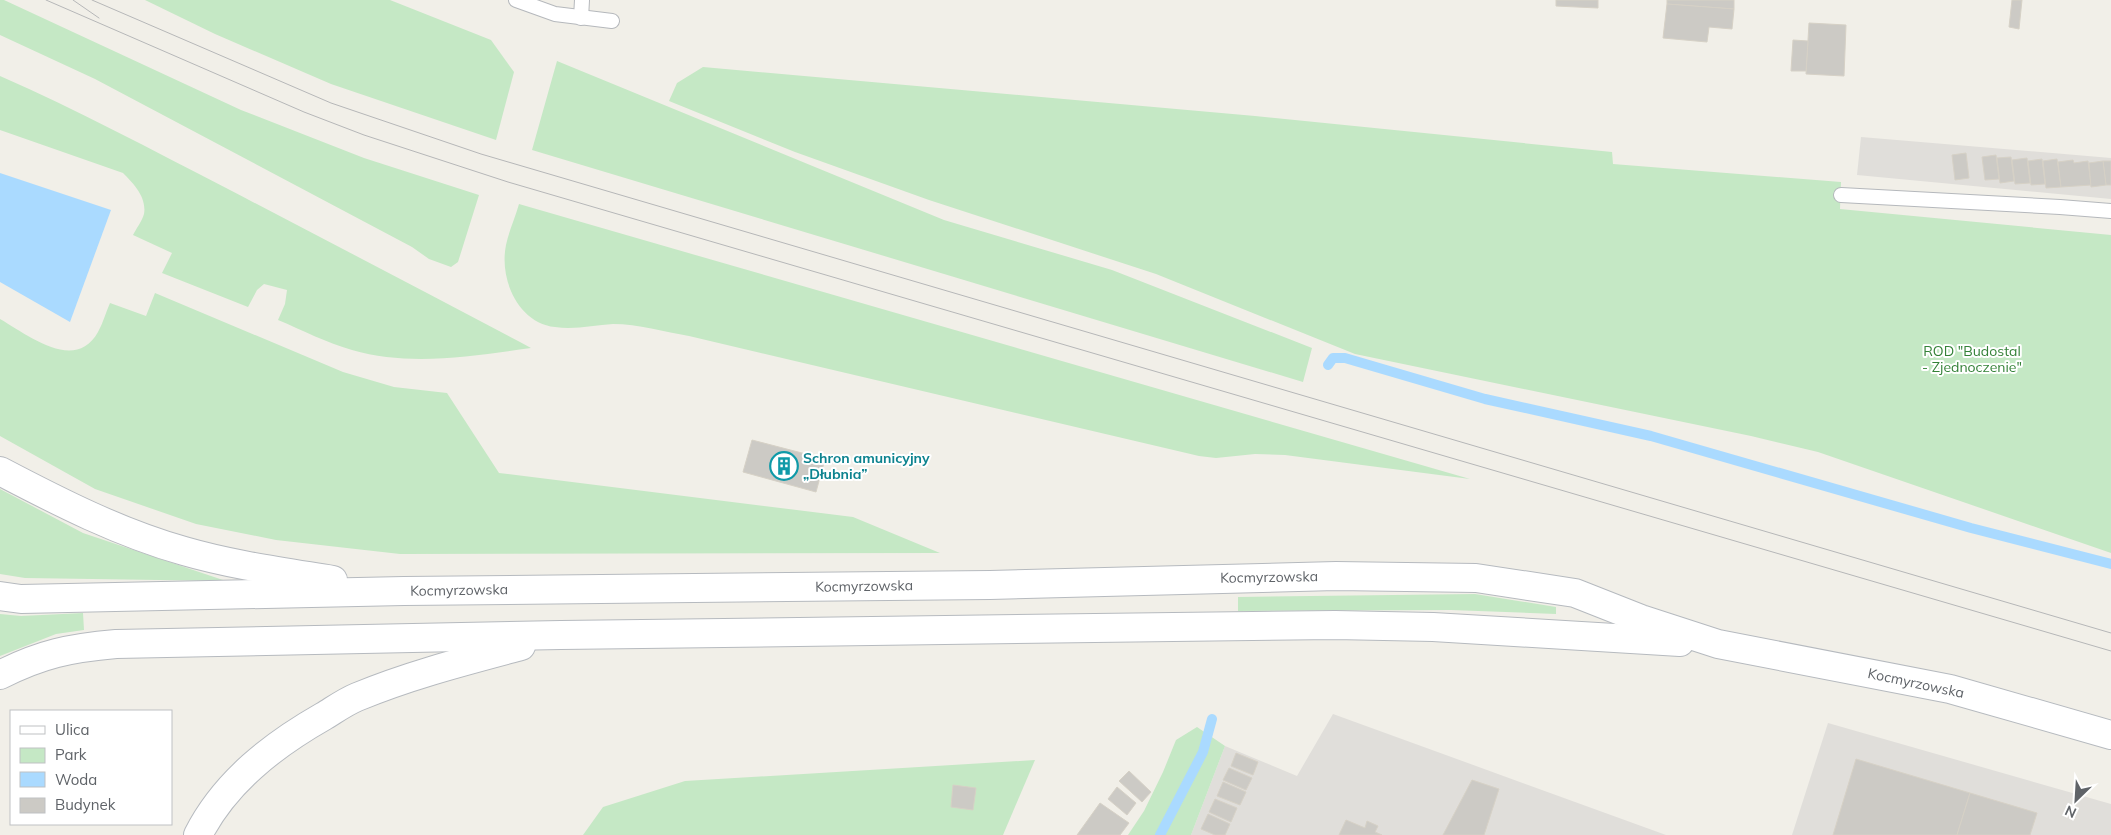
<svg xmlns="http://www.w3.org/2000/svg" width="2111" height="835" viewBox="0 0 2111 835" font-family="Mulish,sans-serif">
  <rect width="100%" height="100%" fill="#f1efe8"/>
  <!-- industrial -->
  <g fill="#e0deda">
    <polygon points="1861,137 2111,158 2111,199 1857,175"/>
    <polygon points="1333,714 1666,835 1191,835 1225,746 1297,776"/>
    <polygon points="1828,723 2111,804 2111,835 1792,835"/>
  </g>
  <!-- green -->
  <g fill="#c5e8c5">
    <polygon points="0,0 4,0 241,110 364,158 479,195 458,262 451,267 429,259 412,247 95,79 0,35"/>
    <polygon points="145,0 390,0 491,40 514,72 496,140 331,84 215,34"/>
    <polygon points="557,61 944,220 1112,270 1312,348 1303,382 532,150"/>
    <polygon points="703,67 1255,116 1612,152 1613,164 1841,182 1840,209 2111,235 2111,553 1818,452 1751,436 1355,354 1156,274 929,200 795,152 669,101 677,83"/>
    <path d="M0 76C78 110 152 150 228 189 329 242 430 294 531 348 472 356 411 367 352 350 327 343 302 330 278 320L285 304 287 290 264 284 257 290 248 307 162 273 172 253 133 235C136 229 142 221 144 214 147 197 133 183 123 173L0 130Z"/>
    <path d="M519 204 1470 479 1285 455 1255 454 1216 458 1199 456 689 336C665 332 638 324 613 324 594 325 575 330 555 327 518 323 499 279 506 245 509 231 515 218 519 204Z"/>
    <path d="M155 293 343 372 394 387 447 393 499 473 853 517 940 553 400 554 276 540 196 524 95 489 0 436V319C28 335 75 373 98 332 103 323 106 312 110 303L146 316Z"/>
    <polygon points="0,489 83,533 226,581 25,578 0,574"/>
    <polygon points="1475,594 1556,607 1556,614 1451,610 1238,611 1238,597"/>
    <polygon points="83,613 84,630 56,634 0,656 0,614 21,616"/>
    <polygon points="1197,727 1225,746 1191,835 1128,835 1144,811 1163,772 1176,740"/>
    <polygon points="1035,760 1003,835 583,835 603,807 685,781"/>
  </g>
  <!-- water -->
  <polygon fill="#aadaff" points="0,173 111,210 70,322 0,282"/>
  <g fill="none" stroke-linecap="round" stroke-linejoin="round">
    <!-- stream -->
    <g stroke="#aadaff" stroke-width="10">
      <polyline points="1328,365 1333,358 1345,358 1485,399 1651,436 1971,528 2111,564"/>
      <polyline points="1160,835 1203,752 1212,719"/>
    </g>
  </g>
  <!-- building -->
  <g fill="#cccac5" stroke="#d6d1c6">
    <polygon points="1556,0 1598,0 1598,8 1556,6"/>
    <polygon points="1667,0 1734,0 1734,9 1667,4"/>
    <polygon points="2012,0 2022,0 2019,29 2009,27"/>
    <polygon points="1667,4 1734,9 1732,29 1709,27 1707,42 1663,38"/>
    <polygon points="1809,23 1846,25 1844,76 1806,74"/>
    <polygon points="1793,40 1808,41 1806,71 1791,71"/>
    <polygon points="1966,153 1969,178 1955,180 1952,155"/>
    <polygon points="1996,155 1999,179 1985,180 1982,157"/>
    <polygon points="2011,157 2014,181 2000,183 1997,158"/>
    <polygon points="2027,158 2030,183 2015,184 2012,160"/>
    <polygon points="2042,159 2045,184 2031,185 2028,161"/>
    <polygon points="2057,159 2061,187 2046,188 2043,161"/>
    <polygon points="2073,160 2074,163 2088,161 2091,185 2061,187 2058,162"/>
    <polygon points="2103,161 2111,161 2111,185 2106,185"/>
    <polygon points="2103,161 2106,185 2091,187 2089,163"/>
    <polygon points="752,440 825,459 816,492 743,472"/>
    <polygon points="1236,753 1258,762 1253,775 1231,766"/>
    <polygon points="1856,759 1970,793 1957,835 1833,835"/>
    <polygon points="1229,768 1252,778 1246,790 1223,780"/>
    <polygon points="1129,771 1151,792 1142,802 1119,781"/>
    <polygon points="1472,780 1499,789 1484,835 1443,835"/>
    <polygon points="1223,782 1246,792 1240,805 1217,796"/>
    <polygon points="953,785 976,788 973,810 951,807"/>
    <polygon points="1117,787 1136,803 1127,815 1108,799"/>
    <polygon points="1970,793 2037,813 2030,835 1957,835"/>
    <polygon points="1215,799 1237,808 1231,822 1209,812"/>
    <polygon points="1100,803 1129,823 1120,835 1077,835"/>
    <polygon points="1208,814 1230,824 1225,835 1215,835 1201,829"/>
    <polygon points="1346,820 1365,828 1367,821 1378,826 1375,832 1382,835 1339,835"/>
  </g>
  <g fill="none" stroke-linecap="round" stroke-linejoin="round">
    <defs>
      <g id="lane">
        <polyline points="516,0 555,14 612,21"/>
        <polyline points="581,18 582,0"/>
        <polyline points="1841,195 2060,207 2111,211"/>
      </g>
      <g id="secondary">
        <path d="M0 471C59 502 120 533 184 551 232 565 284 572 333 580"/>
        <polyline points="0,596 21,599 404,591 990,585 1336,576 1476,578 1575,593 1641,619 1718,644 1950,689 2111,735"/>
        <path d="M0 675C41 654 70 648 116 644L561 635 1335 625 1433 627 1680 642"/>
        <path d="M198 835C225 782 273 745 324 716 334 710 345 702 357 697 410 675 465 661 521 646"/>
      </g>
    </defs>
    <!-- lane casing -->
    <use href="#lane" stroke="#b5b8bc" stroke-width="16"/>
    <!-- secondary casing -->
    <use href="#secondary" stroke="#b6babf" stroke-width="30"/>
    <!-- lane -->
    <use href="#lane" stroke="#fff" stroke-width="14"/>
    <!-- secondary -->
    <use href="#secondary" stroke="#fff" stroke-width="28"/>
    <!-- tram -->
    <g stroke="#b6b7b8" stroke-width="1">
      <polyline points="46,0 304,112 364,135 508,182 2111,651"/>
      <polyline points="73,0 99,18"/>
      <polyline points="92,0 331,103 481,154 2111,633"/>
    </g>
  </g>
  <!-- icons -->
  <defs>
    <symbol id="building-ring" viewBox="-11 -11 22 22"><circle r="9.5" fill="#fff" stroke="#0f9aa8" stroke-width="1.5"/><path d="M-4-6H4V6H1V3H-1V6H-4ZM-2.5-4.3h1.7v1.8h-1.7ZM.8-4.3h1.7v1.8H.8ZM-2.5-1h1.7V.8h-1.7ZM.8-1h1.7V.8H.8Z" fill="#0f9aa8"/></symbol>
  </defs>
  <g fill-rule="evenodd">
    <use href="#building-ring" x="768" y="450" width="32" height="32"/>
  </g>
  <g text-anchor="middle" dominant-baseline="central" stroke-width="4" stroke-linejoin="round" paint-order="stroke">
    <!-- park labels -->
    <g font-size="14" fill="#348238" stroke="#fff">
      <text x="1972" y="351">ROD "Budostal<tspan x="1972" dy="16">- Zjednoczenie"</tspan></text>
    </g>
    <!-- culture labels -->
    <g font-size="14" font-weight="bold" fill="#0d838f" stroke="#fff" text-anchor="start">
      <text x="803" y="458">Schron amunicyjny<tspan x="803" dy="16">„Dłubnia”</tspan></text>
    </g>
    <!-- street labels -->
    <g font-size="14" fill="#5f6368" stroke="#fff">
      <text transform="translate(1269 577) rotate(-1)">Kocmyrzowska</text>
      <text transform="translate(864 586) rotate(-1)">Kocmyrzowska</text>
      <text transform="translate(459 590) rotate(-1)">Kocmyrzowska</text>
      <text transform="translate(1916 683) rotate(12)">Kocmyrzowska</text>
    </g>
  </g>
  <!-- legend -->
  <rect x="10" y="710" width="162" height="115" fill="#ffffff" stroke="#bfc1c3"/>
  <rect x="20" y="726" width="25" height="8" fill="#ffffff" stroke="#bfc1c3"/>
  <text x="55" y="735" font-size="15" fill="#5f6368">Ulica</text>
  <rect x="20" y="748" width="25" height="15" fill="#c5e8c5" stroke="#bfc1c3"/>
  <text x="55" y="760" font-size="15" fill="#5f6368">Park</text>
  <rect x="20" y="772" width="25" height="15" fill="#aadaff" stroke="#bfc1c3"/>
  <text x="55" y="785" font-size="15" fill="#5f6368">Woda</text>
  <rect x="20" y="798" width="25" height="15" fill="#cccac5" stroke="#bfc1c3"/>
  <text x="55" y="810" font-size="15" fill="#5f6368">Budynek</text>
  <!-- north arrow -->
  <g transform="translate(2076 800) rotate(205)" stroke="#ffffff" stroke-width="4" paint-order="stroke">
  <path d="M0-4L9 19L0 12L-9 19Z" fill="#5f6368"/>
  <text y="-8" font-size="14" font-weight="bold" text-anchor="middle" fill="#5f6368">N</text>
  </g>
</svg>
